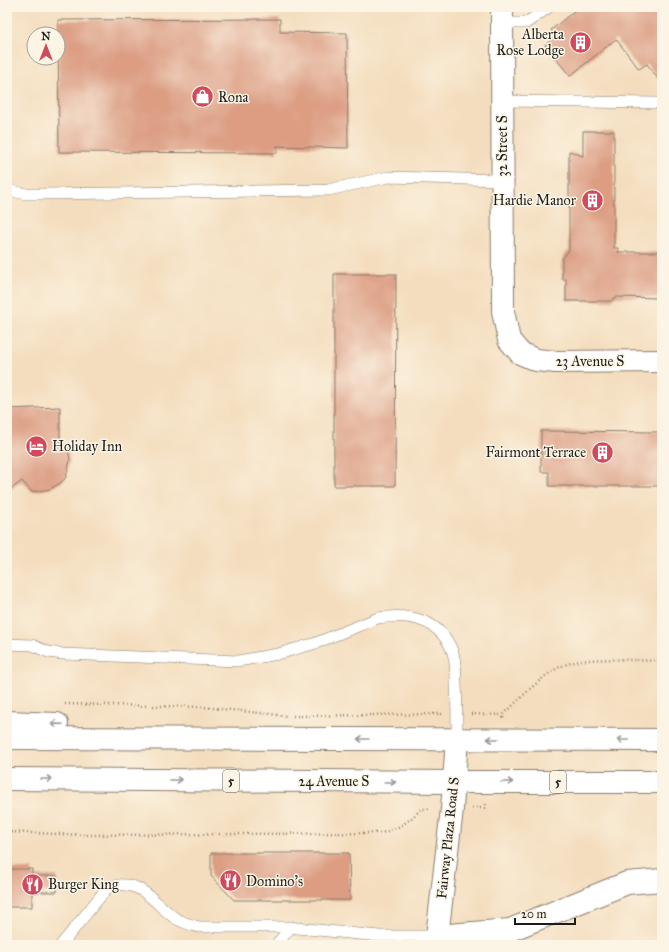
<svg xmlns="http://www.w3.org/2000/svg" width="669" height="952" viewBox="0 0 669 952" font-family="'IM FELL Great Primer',serif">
  <rect width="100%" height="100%" fill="#fcf5e5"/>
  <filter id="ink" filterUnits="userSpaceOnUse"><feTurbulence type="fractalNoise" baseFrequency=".025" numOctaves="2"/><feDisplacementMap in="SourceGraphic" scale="8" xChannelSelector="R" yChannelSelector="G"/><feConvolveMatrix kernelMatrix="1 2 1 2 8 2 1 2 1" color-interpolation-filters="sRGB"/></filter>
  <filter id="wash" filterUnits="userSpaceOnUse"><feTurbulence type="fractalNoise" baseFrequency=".012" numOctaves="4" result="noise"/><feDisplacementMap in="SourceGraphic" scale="16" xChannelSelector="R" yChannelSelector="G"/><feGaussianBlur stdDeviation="0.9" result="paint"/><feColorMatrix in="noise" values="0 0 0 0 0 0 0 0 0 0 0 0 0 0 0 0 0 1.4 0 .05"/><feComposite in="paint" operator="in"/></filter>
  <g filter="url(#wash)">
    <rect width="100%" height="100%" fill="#f4ddbe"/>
    <g id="blocks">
      <!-- building -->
      <g fill="#dc9d83">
        <polygon points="579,7 652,7 662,21 662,84 647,64 639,69 616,39 570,76 545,45 556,36 551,30"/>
        <polygon points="280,19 280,32 347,33 348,148 277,146 277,153 59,152 58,20"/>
        <polygon points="583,131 614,131 614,248 618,248 618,252 662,252 662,298 616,297 611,301 566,301 566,279 562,279 562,259 569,250 569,151 583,156"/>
        <polygon points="334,274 396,274 395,486 334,486"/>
        <polygon points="60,407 60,441 68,449 70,460 66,477 62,482 50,489 32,492 22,481 7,492 7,409"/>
        <polygon points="541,431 662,432 662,486 549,486 549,472 541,472"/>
        <polygon points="211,853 349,853 350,900 234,900 211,876"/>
        <polygon points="7,869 32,869 32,876 57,876 57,892 32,892 32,907 7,907"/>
      </g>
    </g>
  </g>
  <g filter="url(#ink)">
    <use href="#blocks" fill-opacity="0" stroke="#887c6d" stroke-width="1"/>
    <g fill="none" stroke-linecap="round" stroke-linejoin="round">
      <defs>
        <g id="service">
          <polyline points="502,23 526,23 549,7"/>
          <polyline points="503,101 656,103"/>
          <polyline points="7,190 26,194 44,194 328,190 388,177 502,180"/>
          <path d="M7 644 32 645 48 652 63 654 238 661 278 654 316 643 378 618C409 613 441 619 453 653 456 663 456 674 456 684 457 702 457 720 457 739"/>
          <path d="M61 945 108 887C141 877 152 902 175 918 183 923 191 925 199 927H287L379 936H437"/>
          <polyline points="276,945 291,927"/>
        </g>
        <g id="minor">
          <polyline points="502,7 503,311 509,340 520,353 536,360 556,362 662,361"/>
          <polyline points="437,936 510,930 627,883 662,880"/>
          <polyline points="436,945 452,809 457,739"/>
        </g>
        <g id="primary">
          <polyline points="7,722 57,724"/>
          <polyline points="7,738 662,740"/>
          <polyline points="7,779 454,782 662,782"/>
        </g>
      </defs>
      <!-- service casing -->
      <use href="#service" stroke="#887c6d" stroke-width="12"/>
      <!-- minor casing -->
      <use href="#minor" stroke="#887c6d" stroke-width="24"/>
      <!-- primary casing -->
      <use href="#primary" stroke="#887c6d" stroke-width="24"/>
      <!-- path -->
      <g stroke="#887c6d" stroke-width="2.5" stroke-dasharray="1 3" stroke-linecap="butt">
        <polyline points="65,704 203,707 288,716"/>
        <polyline points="471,714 503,715"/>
        <polyline points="293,716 442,714"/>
        <path d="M503 718V715C518 701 544 673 562 666 586 655 635 661 662 661"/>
        <polyline points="472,808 485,808 486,802"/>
        <path d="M7 832 85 835 381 833C398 829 409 822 421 809H431"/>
      </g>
      <!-- service -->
      <use href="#service" stroke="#fff" stroke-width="11"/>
      <!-- minor -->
      <use href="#minor" stroke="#fff" stroke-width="22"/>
      <!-- primary -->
      <use href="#primary" stroke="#fff" stroke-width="22"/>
    </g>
    <!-- one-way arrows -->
    <defs><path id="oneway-shaft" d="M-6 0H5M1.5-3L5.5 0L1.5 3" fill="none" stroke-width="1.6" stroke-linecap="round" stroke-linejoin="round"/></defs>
    <g stroke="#999">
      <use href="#oneway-shaft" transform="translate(57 724) rotate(-178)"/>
      <use href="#oneway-shaft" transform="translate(363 739) rotate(180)"/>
      <use href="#oneway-shaft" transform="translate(493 739) rotate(-180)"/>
      <use href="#oneway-shaft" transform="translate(623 740) rotate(-180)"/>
      <use href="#oneway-shaft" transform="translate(46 779)"/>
      <use href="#oneway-shaft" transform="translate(176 780)"/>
      <use href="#oneway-shaft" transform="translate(390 782)"/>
      <use href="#oneway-shaft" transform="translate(507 782)"/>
    </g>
  </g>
  <!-- icons -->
  <defs>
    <symbol id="building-disc" viewBox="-11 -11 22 22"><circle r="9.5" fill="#d1495b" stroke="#fcf5e5"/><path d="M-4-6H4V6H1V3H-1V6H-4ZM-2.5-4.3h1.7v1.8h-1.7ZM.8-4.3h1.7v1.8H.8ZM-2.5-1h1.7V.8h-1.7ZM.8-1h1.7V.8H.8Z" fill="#fff"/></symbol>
    <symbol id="shop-disc" viewBox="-11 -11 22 22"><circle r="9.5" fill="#d1495b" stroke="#fcf5e5"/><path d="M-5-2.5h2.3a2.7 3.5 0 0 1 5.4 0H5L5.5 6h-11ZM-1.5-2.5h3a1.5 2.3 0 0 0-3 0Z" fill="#fff"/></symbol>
    <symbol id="hotel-disc" viewBox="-11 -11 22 22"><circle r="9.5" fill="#d1495b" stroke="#fcf5e5"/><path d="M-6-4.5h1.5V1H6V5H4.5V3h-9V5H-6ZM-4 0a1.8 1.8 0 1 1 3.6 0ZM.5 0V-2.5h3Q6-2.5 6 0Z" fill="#fff"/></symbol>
    <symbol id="restaurant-disc" viewBox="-11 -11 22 22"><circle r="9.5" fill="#d1495b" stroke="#fcf5e5"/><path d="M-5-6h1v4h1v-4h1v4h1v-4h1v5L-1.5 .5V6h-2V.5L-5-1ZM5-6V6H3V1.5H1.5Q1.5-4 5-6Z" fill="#fff"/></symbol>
  </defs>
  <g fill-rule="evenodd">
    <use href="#building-disc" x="568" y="30" width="25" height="25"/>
    <use href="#shop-disc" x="190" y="84" width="25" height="25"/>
    <use href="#building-disc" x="580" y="188" width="25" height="25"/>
    <use href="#hotel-disc" x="24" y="434" width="25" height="25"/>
    <use href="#building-disc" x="590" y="440" width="25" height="25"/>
    <use href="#restaurant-disc" x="218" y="868" width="25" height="25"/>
    <use href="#restaurant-disc" x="20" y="872" width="25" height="25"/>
  </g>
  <g text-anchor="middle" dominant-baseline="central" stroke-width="3" stroke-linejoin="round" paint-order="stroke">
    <!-- shield labels -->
    <g fill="#fcf5e5" stroke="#5f5d58" stroke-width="1">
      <rect x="223" y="770" width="16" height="22" rx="3"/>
      <rect x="550" y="771" width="16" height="22" rx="3"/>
    </g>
    <g font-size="13" font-weight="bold" fill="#1c1c1c">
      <text x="231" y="781">5</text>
      <text x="558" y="782">5</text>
    </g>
    <!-- poi labels -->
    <g font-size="14" fill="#1c1c1c" stroke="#fcf5e5" text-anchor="start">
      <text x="564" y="34" text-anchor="end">Alberta<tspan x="564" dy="16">Rose Lodge</tspan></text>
      <text x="218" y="97">Rona</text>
      <text x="576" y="200" text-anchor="end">Hardie Manor</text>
      <text x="52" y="446">Holiday Inn</text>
      <text x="586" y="452" text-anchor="end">Fairmont Terrace</text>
      <text x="246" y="881">Domino's</text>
      <text x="48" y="884">Burger King</text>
    </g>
    <!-- street labels -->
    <g font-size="14" fill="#1c1c1c" stroke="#fcf5e5">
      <text transform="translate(502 146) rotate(-90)">32 Street S</text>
      <text x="590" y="361">23 Avenue S</text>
      <text x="334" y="781">24 Avenue S</text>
      <text transform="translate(448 838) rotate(-84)">Fairway Plaza Road S</text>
    </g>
  </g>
  <!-- margin -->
  <rect width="669" height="952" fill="none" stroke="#fcf5e5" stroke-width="24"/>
  <!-- north arrow -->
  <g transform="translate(46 46)"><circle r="19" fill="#fcf5e5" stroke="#a29e95"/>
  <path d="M0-3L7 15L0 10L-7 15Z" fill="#d1495b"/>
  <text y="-6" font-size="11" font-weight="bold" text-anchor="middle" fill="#1c1c1c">N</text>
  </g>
  <!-- scale -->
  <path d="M515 918v6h60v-6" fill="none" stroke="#1c1c1c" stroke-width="2"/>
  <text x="521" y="918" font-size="12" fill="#1c1c1c" stroke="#fcf5e5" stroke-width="3" paint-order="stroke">20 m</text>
</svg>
